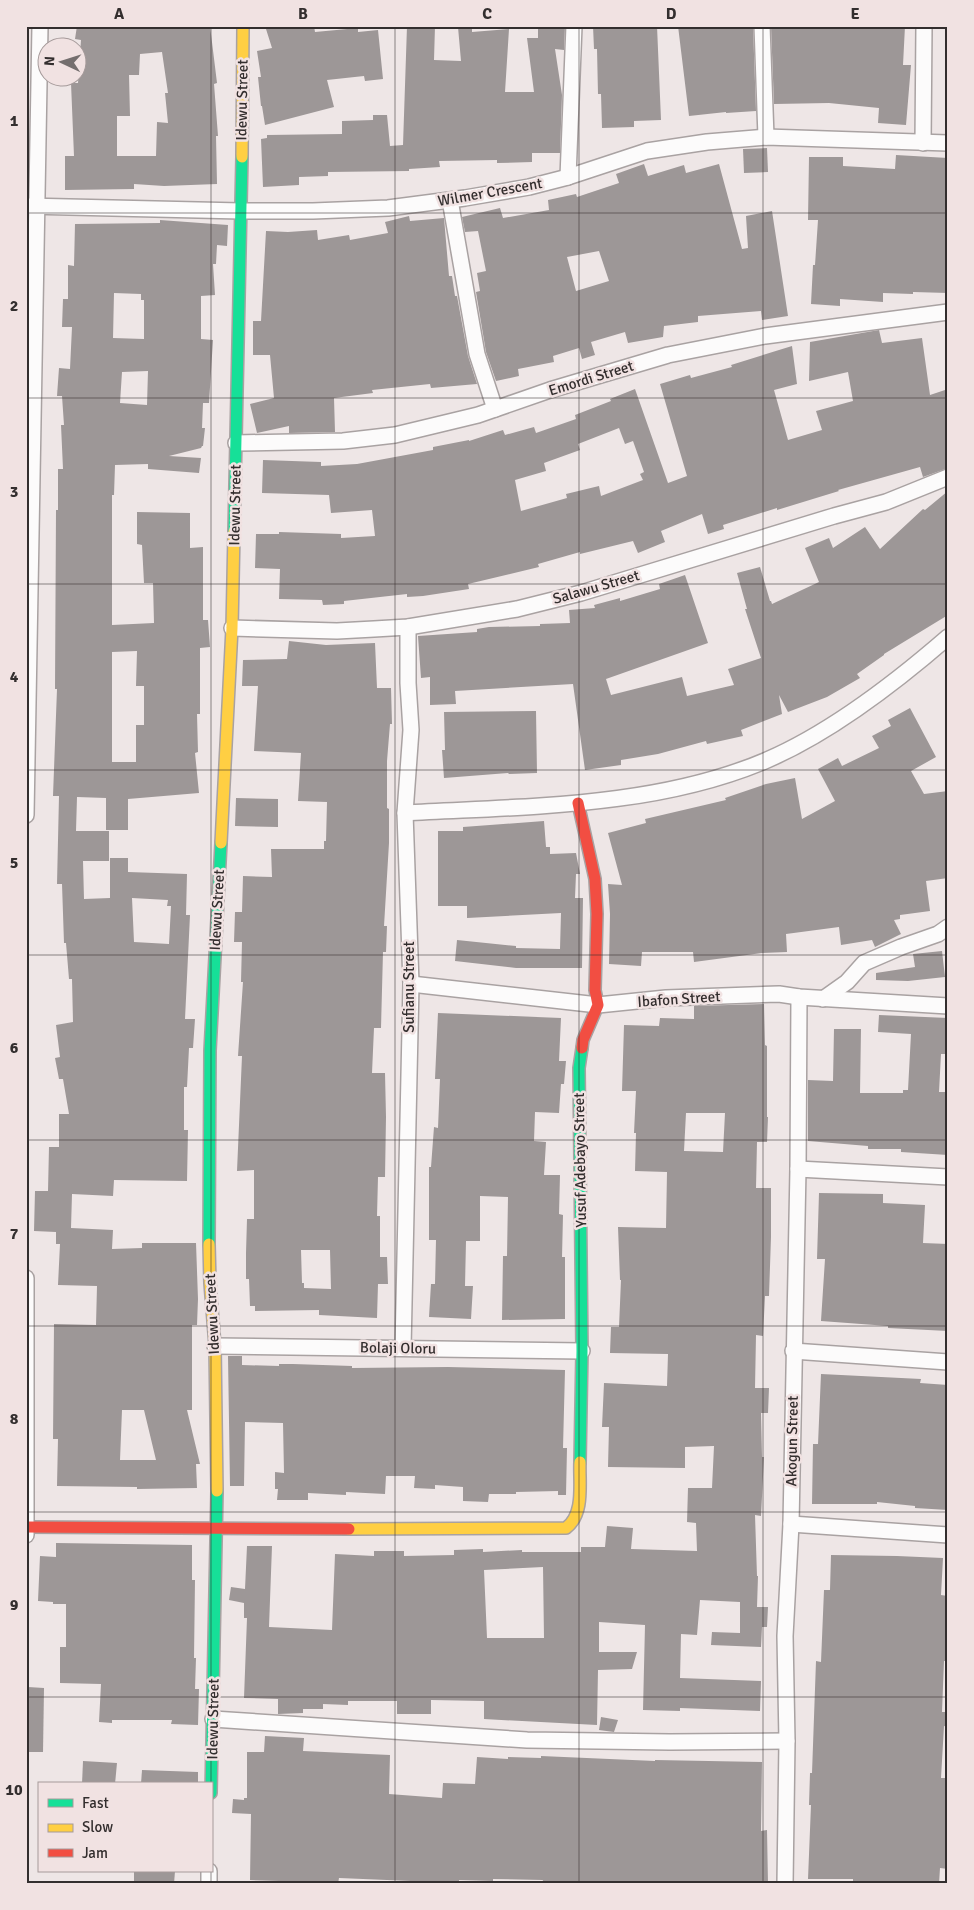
<svg xmlns="http://www.w3.org/2000/svg" width="974" height="1910" viewBox="0 0 974 1910" font-family="Signika,sans-serif">
  <rect width="100%" height="100%" fill="#eee6e6"/>
  <!-- building -->
  <g fill="#9d9797" fill-rule="evenodd">
    <path d="M77 26H210L217 83 214 84 218 136H216L217 184 164 186 134 184V189L65 190V156H74L71 83H78L81 40 75 39ZM162 52 168 93H165L168 123 157 122 156 156H117V116H130L129 75H139L140 54Z"/>
    <polygon points="276,26 314,26 315,32 358,28 358,32 378,30 383,79 365,81 364,76 327,80 334,107 265,125 262,106 261,106 258,77 261,77 257,51 272,48 266,29"/>
    <polygon points="407,26 435,26 434,60 461,61 458,27 472,27 472,32 509,29 505,92 534,92 527,38 538,38 538,26 565,26 564,50 555,49 562,95 560,153 532,153 532,162 497,163 497,160 439,161 440,167 409,169 409,171 328,172 328,176 299,177 299,185 263,187 261,139 267,138 267,135 342,134 342,121 373,120 373,115 387,115 390,146 403,145"/>
    <polygon points="593,26 657,26 661,120 634,121 634,127 602,128 601,94 598,94 597,49 594,49"/>
    <polygon points="678,26 753,26 756,111 726,113 726,112 689,116"/>
    <polygon points="771,26 905,26 903,65 911,65 906,125 878,123 879,108 829,103 774,104"/>
    <polygon points="767,148 768,172 744,173 743,149"/>
    <polygon points="896,155 948,158 948,293 913,292 913,294 883,293 883,302 840,299 840,306 811,304 813,265 815,265 818,220 808,220 809,157 843,157 843,166 895,169"/>
    <path d="M644 164 648 176 684 165 686 173 719 164 742 249 748 248 746 216 772 211 788 316 762 320 761 311 698 316V322L664 326 663 337 628 343 625 332 591 342 595 355 582 359 579 348 553 356 554 362 518 369 519 376 496 381 486 352 476 292 480 291 477 273 486 271 478 231 465 232 462 217 500 208 503 218 549 210 548 200 576 194 577 197 619 183 616 174ZM599 251 609 281 576 291 567 257Z"/>
    <polygon points="409,216 410,221 444,218 449,276 452,276 455,296 457,296 468,356 477,384 431,388 430,384 372,390 373,393 334,398 335,432 289,433 289,426 257,433 250,404 274,398 270,355 253,355 253,321 261,321 266,231 288,232 317,230 318,240 349,235 350,240 388,233 385,222"/>
    <path d="M160 220 228 225 227 246 217 245 216 264H213L215 295 201 296V339L213 340 209 403H203L202 428H205L203 446H202L201 448 169 456 201 458 199 473 148 469V464L115 465 114 495H112V625L154 623 153 583H144L142 545 137 544V512L190 513V548L203 547V620H208L210 647 200 648V714H197L198 752 195 753 199 793 128 799V830H106V798L77 797 76 831H109V861H83L84 899 110 898V858H128V872L187 874 186 915H190L185 1019H195L193 1048H189L187 1087H184V1130H188L187 1181 114 1180 113 1196 72 1194 71 1228 113 1230 112 1249 142 1248V1243H196L198 1299 197 1325H192V1410H187L200 1464H196L197 1488 137 1489V1487L57 1486 58 1439H53L54 1324 96 1325 97 1286 58 1285 60 1244H56V1232L34 1231 35 1191H48L49 1147H59V1114H69L63 1079H59L55 1058 60 1057 56 1025 73 1022 72 979H69L66 943H64L62 884H57L59 796H53L57 689H55L56 510H58V469H63L61 425H64L62 396H57L59 368 70 369 72 327H62L63 299H68V265L74 266 75 224 160 223ZM114 293 141 294V300H144V339L113 338ZM148 371 147 405 120 403 122 372ZM137 651 136 686H144V725H136V762H112V652ZM132 898 168 900 167 906H171L169 944 134 942ZM122 1410H144L156 1460H120Z"/>
    <path d="M879 330 882 343 922 338 930 395 948 389V468L923 477 920 467 838 490 839 491 777 510V508L723 525 724 529 708 534 702 514 661 531 665 542 638 553 633 541 580 554V552L538 564 539 567 468 584 469 589 423 596 407 597V594L344 601V604L323 605 322 600 279 599 280 569 255 568 256 534H279V532L341 534V538L375 536 372 510 331 513 329 495 262 493 263 460 321 462V466L357 464 433 450V447L469 440V441L503 430 505 435 534 427 536 433 576 419 575 415 611 401 610 399 635 389 668 483 687 476 660 384 690 375 691 378 732 367 731 365 792 346 797 384 774 390 788 440 822 430 816 411 853 401 848 372 809 381 810 342ZM619 428 625 444 633 441 644 472 640 474 643 480 601 496 599 486 566 494 567 498 521 511 515 480 546 471 544 463 580 450 578 444Z"/>
    <polygon points="948,491 948,615 884,654 884,655 857,674 860,678 827,697 788,712 779,695 782,714 741,730 743,736 707,744 706,741 658,754 621,760 621,765 585,770 573,684 455,691 456,704 430,705 430,677 421,678 418,636 477,632 477,629 489,627 540,626 540,624 570,623 569,610 595,608 594,605 620,598 620,601 660,589 659,584 685,575 708,643 606,679 611,695 682,677 687,696 734,685 728,669 761,658 745,609 747,609 737,573 760,567 770,601 771,601 772,604 819,582 805,548 829,538 833,548 865,527 880,549 923,509 925,510"/>
    <path d="M289 641 326 645 375 643 377 688H391L392 724H390L387 761V808L389 809V843L384 926H387L386 952H383L381 1028H374L372 1073H385L386 1117 385 1177H378L377 1216H380V1257H387L388 1284H378L377 1318 319 1315V1310L255 1311V1306H250L249 1279H246V1253L247 1219H254V1170L237 1171 242 1056H238L243 982H241L242 942H234L235 912H242L243 876 272 877 271 849H324V841H326L327 802 298 801 301 753 254 751 258 686H242L243 660 287 659ZM301 1250H330L331 1289 304 1288V1283H302Z"/>
    <polygon points="910,708 936,757 911,771 924,794 948,791 948,878 926,881 930,911 900,915 900,919 894,920 901,934 875,947 872,940 841,945 839,927 786,934 787,952 762,953 694,962 693,952 642,952 641,966 609,964 610,914 608,884 622,885 608,833 646,823 645,819 726,800 725,798 766,784 795,778 802,819 835,801 818,769 838,758 842,766 879,748 872,736 891,726 888,720"/>
    <polygon points="536,711 537,773 509,774 508,773 444,778 442,750 445,750 444,712"/>
    <polygon points="236,798 278,799 278,827 235,826"/>
    <polygon points="544,821 546,847 550,847 550,854 576,853 580,874 576,874 575,898 583,898 582,968 516,968 455,961 457,940 516,946 516,948 560,949 561,913 467,918 467,906 438,906 438,831 463,831 463,827"/>
    <polygon points="942,951 945,977 908,981 876,980 876,973 915,967 913,954"/>
    <path d="M764 1004 765 1045 767 1046V1117H768L767 1142H757L756 1188H771V1237L769 1296H765L763 1336 756 1335 755 1388H769L768 1413H761L762 1457H764L761 1516 755 1515 757 1576H758L757 1607H768L767 1627H762L761 1647 711 1645 712 1632 740 1633V1602L700 1600 697 1635 681 1634 680 1678 761 1681 760 1711 680 1708V1711L643 1710 645 1625 599 1622V1652H637L632 1669 598 1670 597 1725 484 1719V1701L431 1700V1714H397V1701H348V1705L323 1704V1709H303V1713L278 1714V1699L244 1698 247 1618H244V1603L229 1600 231 1587 245 1589 247 1546H272L269 1627 332 1630 335 1554 374 1556V1551H404V1556L454 1555V1550L483 1549V1552L522 1550V1552H581V1547H605L607 1526 633 1528 631 1549 697 1551 696 1523 687 1522 688 1488H712L714 1446 685 1447V1468L608 1467 609 1427H602L604 1383 667 1386 668 1354 610 1353 611 1327H619L621 1280H620L618 1227 666 1228 667 1172 635 1171 636 1133H634L636 1091H622L624 1025 659 1026 660 1018 694 1019V1006ZM686 1113H725L723 1152 684 1151ZM543 1567 544 1638H487L484 1570Z"/>
    <polygon points="438,1013 561,1018 559,1061 566,1061 564,1084 561,1084 559,1113 535,1112 534,1141 546,1142 544,1175 560,1175 559,1214 563,1215 562,1257 565,1257 565,1319 502,1320 503,1256 507,1256 508,1197 480,1196 480,1241 466,1241 465,1286 473,1286 471,1319 429,1317 431,1284 435,1284 436,1240 429,1240 429,1167 431,1167 434,1127 438,1128 440,1079 435,1079"/>
    <polygon points="879,1015 948,1018 948,1054 941,1054 939,1092 948,1092 948,1155 901,1152 901,1149 868,1149 868,1146 808,1141 808,1080 833,1081 834,1029 861,1029 860,1093 903,1093 903,1090 908,1090 911,1034 878,1032"/>
    <polygon points="819,1193 883,1194 883,1203 925,1205 923,1243 948,1244 948,1331 888,1328 888,1326 821,1321 825,1259 817,1259"/>
    <polygon points="228,1356 242,1356 242,1365 279,1366 279,1364 293,1364 352,1366 352,1368 448,1367 565,1370 563,1448 567,1448 566,1495 558,1495 558,1491 516,1492 516,1494 489,1494 488,1502 463,1501 463,1487 435,1485 435,1489 414,1488 415,1476 386,1476 385,1494 346,1492 346,1495 308,1493 308,1500 277,1500 278,1489 275,1489 275,1472 284,1473 283,1423 245,1422 244,1486 230,1486"/>
    <polygon points="821,1374 921,1379 920,1383 948,1385 948,1510 915,1508 915,1506 877,1502 877,1504 812,1504 813,1444 818,1444"/>
    <polygon points="56,1543 192,1545 192,1580 195,1580 194,1658 196,1658 195,1689 199,1689 198,1725 171,1724 172,1720 112,1720 112,1723 99,1722 101,1684 60,1683 60,1647 66,1647 66,1604 53,1604 53,1602 38,1601 40,1556 56,1557"/>
    <polygon points="831,1555 897,1556 943,1558 941,1595 948,1596 948,1661 944,1661 942,1712 948,1712 948,1727 944,1726 941,1778 948,1778 948,1869 940,1868 939,1884 863,1884 853,1883 853,1879 808,1879 811,1805 809,1805 810,1773 812,1773 816,1661 821,1662 824,1590 830,1590"/>
    <polygon points="28,1687 44,1688 43,1752 27,1752"/>
    <polygon points="601,1717 618,1720 614,1732 599,1730"/>
    <polygon points="265,1736 304,1738 303,1751 390,1755 389,1794 442,1798 443,1783 475,1784 477,1757 508,1759 508,1757 541,1758 541,1756 655,1761 655,1760 762,1762 761,1831 767,1830 768,1884 654,1884 610,1881 610,1884 556,1884 542,1883 543,1880 493,1879 493,1881 459,1880 459,1883 339,1878 338,1884 279,1884 279,1881 250,1880 251,1814 232,1813 233,1799 244,1800 244,1798 247,1798 247,1752 264,1752"/>
    <polygon points="83,1761 117,1763 115,1784 82,1784"/>
    <polygon points="142,1770 198,1772 198,1784 141,1784"/>
    <polygon points="134,1871 175,1871 174,1884 134,1884"/>
  </g>
  <g fill="none" stroke-linecap="round" stroke-linejoin="round">
    <defs>
      <g id="street">
        <polyline points="762,26 766,137"/>
        <polyline points="923,143 924,26"/>
        <polyline points="568,177 574,26"/>
        <polyline points="450,200 477,354 495,409"/>
        <polyline points="26,206 241,211 313,211 388,208 465,198 529,187 568,177 647,151 707,142 766,137 948,143"/>
        <polyline points="236,443 343,441 395,435 478,415 550,390 668,355 765,336 948,312"/>
        <polyline points="232,628 337,631 374,629 408,627 517,609 581,593 834,516 886,502 948,477"/>
        <path d="M405 813C524 806 655 808 767 760 832 732 895 683 948 637"/>
        <polyline points="26,815 40,26"/>
        <polyline points="411,984 598,1005 666,998 779,994 799,997 948,1006"/>
        <polyline points="823,999 847,982 864,963 901,947 938,934 948,927"/>
        <polyline points="798,1169 948,1177"/>
        <polyline points="26,1278 26,1535"/>
        <polyline points="215,1346 582,1351"/>
        <polyline points="403,1348 411,984 405,813 411,730 408,683 408,627"/>
        <polyline points="793,1351 948,1362"/>
        <polyline points="791,1524 948,1535"/>
        <polyline points="213,1719 527,1740 670,1742 787,1741"/>
        <polyline points="209,1884 209,1871"/>
        <polyline points="785,1884 787,1741 785,1636 791,1524 798,1169 799,997"/>
      </g>
      <g id="fast">
        <polyline points="234,532 242,157"/>
        <polyline points="209,1244 210,1051 221,843"/>
        <polyline points="580,1462 582,1351 579,1068 582,1048"/>
        <polyline points="211,1793 217,1491"/>
      </g>
      <g id="slow">
        <polyline points="242,157 243,26"/>
        <polyline points="221,843 232,628 234,532"/>
        <polyline points="209,1244 210,1283 215,1346 217,1491"/>
        <path d="M349 1529 566 1528C585 1514 579 1483 580 1462"/>
      </g>
      <g id="jam">
        <polyline points="578,803 595,879 597,914 595,990 598,1005 583,1040 582,1048"/>
        <polyline points="26,1527 349,1529"/>
      </g>
    </defs>
    <!-- street casing -->
    <use href="#street" stroke="#a9a2a2" stroke-width="18"/>
    <!-- fast casing -->
    <use href="#fast" stroke="#a9a2a2" stroke-width="14"/>
    <!-- slow casing -->
    <use href="#slow" stroke="#a9a2a2" stroke-width="14"/>
    <!-- jam casing -->
    <use href="#jam" stroke="#a9a2a2" stroke-width="14"/>
    <!-- street -->
    <use href="#street" stroke="#fcfbfb" stroke-width="15"/>
    <!-- fast -->
    <use href="#fast" stroke="#16e098" stroke-width="11"/>
    <!-- slow -->
    <use href="#slow" stroke="#ffcf43" stroke-width="11"/>
    <!-- jam -->
    <use href="#jam" stroke="#f24e42" stroke-width="11"/>
  </g>
  <!-- grid -->
  <path fill="none" stroke="#332e2e" stroke-width="1" stroke-opacity="0.55" d="M211 26V1884M395 26V1884M579 26V1884M763 26V1884M26 213H948M26 398H948M26 584H948M26 770H948M26 955H948M26 1140H948M26 1326H948M26 1512H948M26 1697H948"/>
  <g text-anchor="middle" dominant-baseline="central" stroke-width="5" stroke-linejoin="round" paint-order="stroke">
    <!-- street labels -->
    <g font-size="15" fill="#332e2e" stroke="#f1e2e2">
      <text transform="translate(242 100) rotate(-89)">Idewu Street</text>
      <text transform="translate(490 192) rotate(-10)">Wilmer Crescent</text>
      <text transform="translate(591 378) rotate(-17)">Emordi Street</text>
      <text transform="translate(235 505) rotate(-89)">Idewu Street</text>
      <text transform="translate(596 587) rotate(-16)">Salawu Street</text>
      <text transform="translate(217 910) rotate(-87)">Idewu Street</text>
      <text transform="translate(409 987) rotate(-90)">Sufianu Street</text>
      <text transform="translate(679 999) rotate(-4)">Ibafon Street</text>
      <text transform="translate(580 1160) rotate(-91)">Yusuf Adebayo Street</text>
      <text transform="translate(212 1314) rotate(-93)">Idewu Street</text>
      <text transform="translate(398 1348) rotate(1)">Bolaji Oloru</text>
      <text transform="translate(792 1441) rotate(-89)">Akogun Street</text>
      <text transform="translate(213 1719) rotate(-89)">Idewu Street</text>
    </g>
  </g>
  <!-- border -->
  <rect width="974" height="1910" fill="none" stroke="#f1e2e2" stroke-width="55"/>
  <!-- legend -->
  <rect x="38" y="1782" width="175" height="90" fill="#f1e2e2" stroke="#a59a9a"/>
  <rect x="48" y="1799" width="25" height="8" fill="#16e098" stroke="#a59a9a"/>
  <text x="82" y="1808" font-size="15" fill="#332e2e">Fast</text>
  <rect x="48" y="1824" width="25" height="8" fill="#ffcf43" stroke="#a59a9a"/>
  <text x="82" y="1832" font-size="15" fill="#332e2e">Slow</text>
  <rect x="48" y="1849" width="25" height="8" fill="#f24e42" stroke="#a59a9a"/>
  <text x="82" y="1858" font-size="15" fill="#332e2e">Jam</text>
  <!-- north arrow -->
  <g transform="translate(62 62) rotate(274)"><circle r="24" fill="#f1e2e2" stroke="#a59a9a"/>
  <path d="M0-4L9 19L0 12L-9 19Z" fill="#746e6e"/>
  <text y="-8" font-size="14" font-weight="bold" text-anchor="middle" fill="#332e2e">N</text>
  </g>
  <rect x="28" y="28" width="918" height="1854" fill="none" stroke="#332e2e" stroke-width="2"/>
  <g font-size="16" text-anchor="middle" font-weight="bold" fill="#332e2e">
    <text x="119" y="19">A</text>
    <text x="303" y="19">B</text>
    <text x="487" y="19">C</text>
    <text x="671" y="19">D</text>
    <text x="855" y="19">E</text>
    <text x="14" y="126">1</text>
    <text x="14" y="311">2</text>
    <text x="14" y="497">3</text>
    <text x="14" y="682">4</text>
    <text x="14" y="868">5</text>
    <text x="14" y="1053">6</text>
    <text x="14" y="1239">7</text>
    <text x="14" y="1424">8</text>
    <text x="14" y="1610">9</text>
    <text x="14" y="1795">10</text>
  </g>
</svg>
